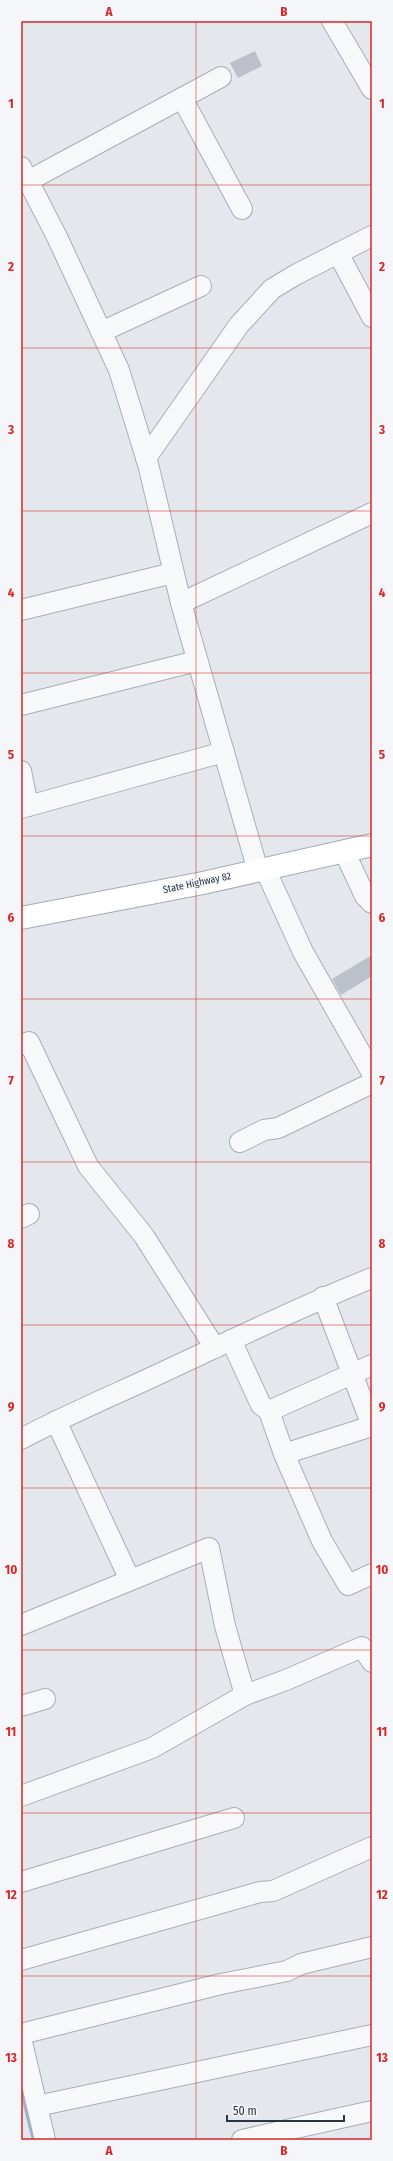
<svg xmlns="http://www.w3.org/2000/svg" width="393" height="2161" viewBox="0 0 393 2161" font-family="'Fira Sans Condensed',sans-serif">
  <rect width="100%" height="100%" fill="#e4e7ec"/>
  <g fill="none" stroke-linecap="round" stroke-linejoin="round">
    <!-- stream -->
    <polyline stroke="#9fb4cc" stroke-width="4.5" points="21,2087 34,2140"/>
  </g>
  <!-- building -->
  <g fill="#bbc0ca">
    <polygon points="255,51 262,66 238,78 230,63"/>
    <polygon points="372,955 372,976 341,995 332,979"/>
  </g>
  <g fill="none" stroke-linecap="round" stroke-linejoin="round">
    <defs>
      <g id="minor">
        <polyline points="332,21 372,89"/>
        <polyline points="182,98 242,209"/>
        <polyline points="21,167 57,237 119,370 148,464 181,603 258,871"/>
        <polyline points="28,181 221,77"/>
        <polyline points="338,253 372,317"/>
        <polyline points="101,332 201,286"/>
        <polyline points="146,458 239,325 272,289 297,274 372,236"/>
        <polyline points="181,603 372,513"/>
        <polyline points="21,610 173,573"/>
        <polyline points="21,705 197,661"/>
        <polyline points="21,771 28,806"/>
        <polyline points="21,808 224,752"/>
        <polyline points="344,851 365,896 372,903"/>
        <polyline points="265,869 303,952 372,1073"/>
        <polyline points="21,1045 29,1042 88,1166 144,1236 215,1348"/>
        <polyline points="240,1142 264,1130 278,1128 372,1083"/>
        <polyline points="21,1218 29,1214"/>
        <polyline points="323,1297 372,1426"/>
        <polyline points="231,1340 261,1405 269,1411 284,1454 322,1541 348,1585 372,1574"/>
        <polyline points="269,1411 372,1365"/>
        <polyline points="56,1421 130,1580"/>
        <path d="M21 1439C72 1412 126 1390 178 1365 243 1335 306 1304 372 1278"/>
        <polyline points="284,1454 372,1426"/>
        <polyline points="21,1625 209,1548 225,1626 245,1695"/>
        <polyline points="21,1706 45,1699"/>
        <polyline points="21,1796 152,1748 245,1695 286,1680 362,1647 372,1662"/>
        <polyline points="21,1882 234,1818"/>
        <polyline points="21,1960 260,1892 273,1891 372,1847"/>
        <polyline points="21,2034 221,1984 287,1971 301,1964 372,1947"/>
        <polyline points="21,2038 45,2140"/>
        <polyline points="37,2106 372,2035"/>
        <polyline points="242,2140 372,2111"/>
      </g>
      <polyline id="major" points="21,918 203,883 372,845"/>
    </defs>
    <!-- minor casing -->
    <use href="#minor" stroke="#a9aeb7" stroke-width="22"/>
    <!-- major casing -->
    <use href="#major" stroke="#a3abb8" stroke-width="24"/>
    <!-- minor -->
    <use href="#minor" stroke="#f7f8fa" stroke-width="20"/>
    <!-- major -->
    <use href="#major" stroke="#fff" stroke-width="22"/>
  </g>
  <!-- grid -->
  <path fill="none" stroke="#d62828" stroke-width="1" stroke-opacity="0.55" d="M196 21V2140M21 185H372M21 348H372M21 511H372M21 673H372M21 836H372M21 999H372M21 1162H372M21 1325H372M21 1488H372M21 1650H372M21 1813H372M21 1976H372"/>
  <g text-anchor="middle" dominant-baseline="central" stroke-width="4" stroke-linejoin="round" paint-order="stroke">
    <!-- street labels -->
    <g font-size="10" fill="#2b3445" stroke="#f4f6f9">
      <text transform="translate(197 883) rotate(-12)">State Highway 82</text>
    </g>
  </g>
  <!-- border -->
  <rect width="393" height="2161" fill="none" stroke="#f4f6f9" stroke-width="44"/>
  <!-- scale -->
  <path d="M227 2115v6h117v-6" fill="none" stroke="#2b3445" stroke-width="2"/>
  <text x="233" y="2115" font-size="12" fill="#2b3445" stroke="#f4f6f9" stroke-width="3" paint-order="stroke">50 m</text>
  <rect x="22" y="22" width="349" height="2117" fill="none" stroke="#d62828" stroke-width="1.5"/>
  <g font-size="13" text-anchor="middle" font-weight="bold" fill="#d62828">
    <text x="109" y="16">A</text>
    <text x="284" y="16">B</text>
    <text x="11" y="108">1</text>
    <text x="382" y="108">1</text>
    <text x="11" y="271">2</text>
    <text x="382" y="271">2</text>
    <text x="11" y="434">3</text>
    <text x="382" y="434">3</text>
    <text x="11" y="597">4</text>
    <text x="382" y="597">4</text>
    <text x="11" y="759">5</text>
    <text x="382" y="759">5</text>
    <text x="11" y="922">6</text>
    <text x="382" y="922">6</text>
    <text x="11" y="1085">7</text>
    <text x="382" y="1085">7</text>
    <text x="11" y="1248">8</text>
    <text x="382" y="1248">8</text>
    <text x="11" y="1411">9</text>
    <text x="382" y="1411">9</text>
    <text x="11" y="1574">10</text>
    <text x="382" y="1574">10</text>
    <text x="11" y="1736">11</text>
    <text x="382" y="1736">11</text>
    <text x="11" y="1899">12</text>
    <text x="382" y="1899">12</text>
    <text x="11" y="2062">13</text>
    <text x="382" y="2062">13</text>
    <text x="109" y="2155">A</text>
    <text x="284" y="2155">B</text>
  </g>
</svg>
